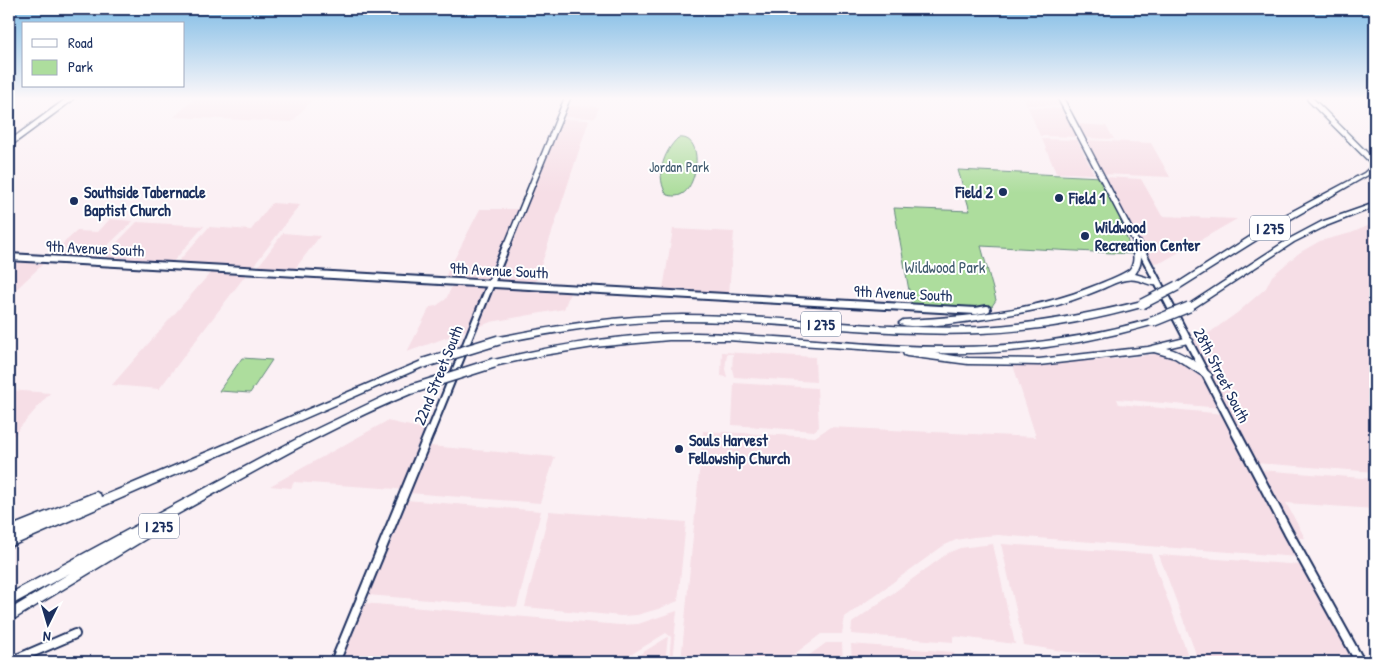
<svg xmlns="http://www.w3.org/2000/svg" width="1384" height="671" viewBox="0 0 1384 671" font-family="'Patrick Hand',sans-serif">
  <rect width="100%" height="100%" fill="#fbf0f4"/>
  <filter id="ink" filterUnits="userSpaceOnUse"><feTurbulence type="fractalNoise" baseFrequency=".02" numOctaves="2"/><feDisplacementMap in="SourceGraphic" scale="10" xChannelSelector="R" yChannelSelector="G"/><feConvolveMatrix kernelMatrix="1 2 1 2 8 2 1 2 1" color-interpolation-filters="sRGB"/></filter>
  <g filter="url(#ink)">
    <!-- built -->
    <g fill="#f6dee6">
      <polygon points="194,99 313,99 292,122 174,117"/>
      <polygon points="1024,99 1059,99 1063,106 1027,105"/>
      <polygon points="567,106 599,107 595,118 562,117"/>
      <polygon points="1028,107 1064,109 1079,137 1040,136"/>
      <polygon points="561,119 589,120 535,284 496,282"/>
      <polygon points="1074,119 1077,124 1106,126 1114,139 1084,138"/>
      <polygon points="1042,139 1077,140 1094,174 1056,173"/>
      <polygon points="1085,140 1151,143 1170,177 1103,174"/>
      <polygon points="1105,177 1141,179 1162,216 1237,219 1162,262 1151,263"/>
      <polygon points="527,191 490,282 444,279 480,209 519,209"/>
      <polygon points="272,203 300,205 252,268 176,264 209,227 251,230"/>
      <polygon points="110,219 133,221 94,259 48,257 77,231 98,232"/>
      <polygon points="137,222 204,226 171,264 100,260"/>
      <polygon points="1375,223 1375,299 1370,299 1375,303 1375,472 1256,463 1193,341 1202,338 1237,313 1266,288 1272,276 1299,253 1320,241 1351,233"/>
      <polygon points="673,229 734,232 729,293 663,289"/>
      <polygon points="283,233 320,236 294,270 257,268"/>
      <polygon points="9,262 43,264 9,296"/>
      <polygon points="213,270 248,272 159,389 112,385"/>
      <polygon points="453,284 488,286 470,329 407,352 430,307 436,306 446,299"/>
      <polygon points="494,286 571,290 564,309 491,322 477,327"/>
      <polygon points="722,352 815,357 816,382 734,377 732,369 733,354 727,354 725,369 727,377 721,376"/>
      <polygon points="1163,353 1173,355 1204,375 1221,408 1117,399 1119,404 1224,414 1299,557 998,535 974,537 956,540 943,546 845,617 842,634 821,634 784,662 681,662 703,431 815,437 830,427 1036,437 1013,365 1117,359"/>
      <polygon points="734,383 817,388 819,427 814,431 732,425"/>
      <polygon points="9,390 50,393 9,440"/>
      <polygon points="387,421 424,429 422,444 402,491 397,489 294,482 291,488 270,486"/>
      <polygon points="429,446 555,457 540,503 409,493"/>
      <polygon points="1260,470 1375,479 1375,509 1286,503 1305,538 1297,538"/>
      <polygon points="406,500 541,511 517,607 367,595"/>
      <polygon points="549,511 686,522 678,601 658,609 637,615 621,616 525,607"/>
      <polygon points="993,544 1015,644 953,636 953,642 851,634 852,623 948,553 960,548"/>
      <polygon points="1001,544 1151,554 1190,661 1068,652 1024,645"/>
      <polygon points="1159,555 1303,565 1355,662 1199,662"/>
      <polygon points="363,603 620,625 638,624 677,611 672,662 669,662 671,637 666,633 619,662 339,662"/>
      <polygon points="668,637 665,662 627,662"/>
      <polygon points="826,643 842,643 843,662 800,662"/>
      <polygon points="851,644 954,652 955,662 852,662"/>
    </g>
    <!-- green -->
    <g fill="#addd9d" stroke="#64867e">
      <path d="M678 138C705 134 698 186 682 194 677 197 672 196 667 195 655 177 663 152 678 138Z"/>
      <polygon points="958,170 1101,177 1123,219 1122,224 1132,254 981,246 996,300 992,306 987,309 912,307 894,208 970,211"/>
      <polygon points="242,358 272,360 250,393 219,391"/>
    </g>
    <g fill="none" stroke-linecap="round" stroke-linejoin="round">
      <defs>
        <g id="tertiary-far2">
          <polyline points="1061,99 1138,246"/>
          <polyline points="1310,99 1375,164"/>
          <polyline points="9,144 70,99"/>
          <polyline points="507,246 567,99"/>
        </g>
        <g id="tertiary-far1">
          <polyline points="1138,244 1236,433"/>
          <polyline points="9,257 976,311 987,309"/>
          <polyline points="430,433 507,244"/>
        </g>
        <g id="tertiary">
          <polyline points="1235,431 1288,532 1360,662"/>
          <polyline points="10,662 75,634"/>
          <polyline points="335,662 430,431"/>
        </g>
        <g id="motorway">
          <polygon points="1375,163 1375,169 1368,175 1282,224 1180,288 1177,289 1173,286 1276,220 1364,173"/>
          <polygon points="1375,203 1375,207 1326,226 1294,242 1192,309 1189,310 1185,307 1289,239 1321,222"/>
          <path d="M1133 242H1136L1140 244C1141 255 1143 264 1135 274L1159 281 1160 283 1159 285C1148 287 1140 277 1126 280 1118 281 1111 285 1104 288 1090 294 1076 299 1061 304 1040 310 911 335 899 323L903 320C968 317 1033 311 1094 286 1106 281 1118 277 1129 270 1136 263 1133 253 1132 244Z"/>
          <path d="M1142 301 1145 302 1146 304 1145 306C1091 321 1037 331 981 333 881 337 782 321 683 321 621 321 560 331 499 343L495 340 499 337C560 325 621 315 683 315 783 315 882 331 982 327 1036 324 1089 314 1142 301Z"/>
          <path d="M1152 319 1156 322 1155 324C1083 345 1010 355 935 353L968 358 1039 359 1148 347 1189 337 1193 340 1192 342 1167 348C1184 353 1197 362 1210 373L1212 375 1210 377H1204L1175 358 1154 352 1039 365 968 364 907 356 904 355 903 352 728 340H669L594 347 544 355 494 366 491 365 489 363 491 361 494 360C561 344 628 333 696 333 723 333 749 336 776 337 833 341 889 347 946 347 1016 348 1085 338 1152 319Z"/>
          <polygon points="424,360 427,361 429,363 427,365 9,547 9,527 96,492 100,494 101,497"/>
          <path d="M412 385 415 386 417 389 415 392C329 427 249 475 167 520L168 523 167 526 9 622V610L70 573 9 606V594L306 434 387 395Z"/>
        </g>
      </defs>
      <!-- tertiary-far2 casing -->
      <use href="#tertiary-far2" stroke="#1b2f5e" stroke-width="8"/>
      <!-- tertiary-far1 casing -->
      <use href="#tertiary-far1" stroke="#1b2f5e" stroke-width="10"/>
      <!-- tertiary casing -->
      <use href="#tertiary" stroke="#1b2f5e" stroke-width="12"/>
      <!-- motorway casing -->
      <use href="#motorway" stroke="#1b2f5e" stroke-width="3"/>
      <!-- tertiary-far2 -->
      <use href="#tertiary-far2" stroke="#fff" stroke-width="5"/>
      <!-- tertiary-far1 -->
      <use href="#tertiary-far1" stroke="#fff" stroke-width="6"/>
      <!-- tertiary -->
      <use href="#tertiary" stroke="#fff" stroke-width="8"/>
      <!-- motorway -->
      <use href="#motorway" fill="#fff" fill-rule="evenodd"/>
      <defs>
        <g id="motorway-bridge">
          <polyline points="1142,304 1177,286"/>
          <polyline points="1152,322 1189,307"/>
          <polyline points="424,363 499,340"/>
          <polyline points="412,389 494,363"/>
        </g>
      </defs>
      <!-- motorway-bridge casing -->
      <use href="#motorway-bridge" stroke="#1b2f5e" stroke-width="12" stroke-linecap="butt"/>
      <!-- motorway-bridge -->
      <use href="#motorway-bridge" stroke="#fff" stroke-width="9"/>
    </g>
  </g>
  <!-- sky -->
  <linearGradient id="sky" x2="0" y2="1"><stop stop-color="#7ebbe5"/><stop offset="0.51" stop-color="#fdf8fa"/><stop offset="1" stop-color="#fdf8fa" stop-opacity="0"/></linearGradient>
  <rect width="1384" height="193" fill="url(#sky)"/>
  <!-- markers -->
  <g fill="#1b2f5e" stroke="#fff" stroke-width="2">
    <circle cx="1003" cy="192" r="5"/>
    <circle cx="1059" cy="198" r="5"/>
    <circle cx="74" cy="201" r="5"/>
    <circle cx="1085" cy="236" r="5"/>
    <circle cx="679" cy="449" r="5"/>
  </g>
  <g text-anchor="middle" dominant-baseline="central" stroke-width="4" stroke-linejoin="round" paint-order="stroke">
    <!-- far-park labels -->
    <g font-size="14" fill="#405a6e" stroke="#fff">
      <text x="679" y="166">Jordan Park</text>
    </g>
    <!-- shield labels -->
    <g fill="#fff" stroke="#5f6d8e" stroke-width="1">
      <rect x="1250" y="215.5" width="40" height="25" rx="4"/>
      <rect x="801" y="311.5" width="40" height="25" rx="4"/>
      <rect x="139" y="513.5" width="40" height="25" rx="4"/>
    </g>
    <g font-size="15" font-weight="bold" fill="#1b2f5e">
      <text x="1270" y="228">I 275</text>
      <text x="821" y="324">I 275</text>
      <text x="159" y="526">I 275</text>
    </g>
    <!-- poi labels -->
    <g font-size="16" font-weight="bold" fill="#1b2f5e" stroke="#fff" text-anchor="start">
      <text x="84" y="192">Southside Tabernacle<tspan x="84" dy="18">Baptist Church</tspan></text>
      <text x="993" y="192" text-anchor="end">Field 2</text>
      <text x="1069" y="198">Field 1</text>
      <text x="1095" y="227">Wildwood<tspan x="1095" dy="18">Recreation Center</tspan></text>
      <text x="689" y="440">Souls Harvest<tspan x="689" dy="18">Fellowship Church</tspan></text>
    </g>
    <!-- street labels -->
    <g font-size="16" fill="#1b2f5e" stroke="#fff">
      <text transform="translate(95 248) rotate(3)">9th Avenue South</text>
      <text transform="translate(499 270) rotate(3)">9th Avenue South</text>
      <text transform="translate(903 293) rotate(3)">9th Avenue South</text>
      <text transform="translate(438 375) rotate(-68)">22nd Street South</text>
      <text transform="translate(1222 375) rotate(63)">28th Street South</text>
    </g>
    <!-- park labels -->
    <g font-size="16" fill="#405a6e" stroke="#fff">
      <text x="945" y="267">Wildwood Park</text>
    </g>
  </g>
  <!-- margin -->
  <rect width="1384" height="671" fill="none" stroke="#fff" stroke-width="30"/>
  <rect x="15" y="15" width="1354" height="641" fill="none" stroke="#1b2f5e" stroke-width="2" filter="url(#ink)"/>
  <!-- legend -->
  <rect x="22" y="22" width="162" height="65" fill="#ffffff" stroke="#a4acbf"/>
  <rect x="32" y="39" width="25" height="8" fill="#ffffff" stroke="#a4acbf"/>
  <text x="68" y="48" font-size="15" fill="#1b2f5e">Road</text>
  <rect x="32" y="60" width="25" height="15" fill="#addd9d" stroke="#a4acbf"/>
  <text x="68" y="72" font-size="15" fill="#1b2f5e">Park</text>
  <!-- north arrow -->
  <g transform="translate(48 624) rotate(185)" stroke="#ffffff" stroke-width="4" paint-order="stroke">
  <path d="M0-4L9 19L0 12L-9 19Z" fill="#1b2f5e"/>
  <text y="-8" font-size="14" font-weight="bold" text-anchor="middle" fill="#1b2f5e">N</text>
  </g>
</svg>
